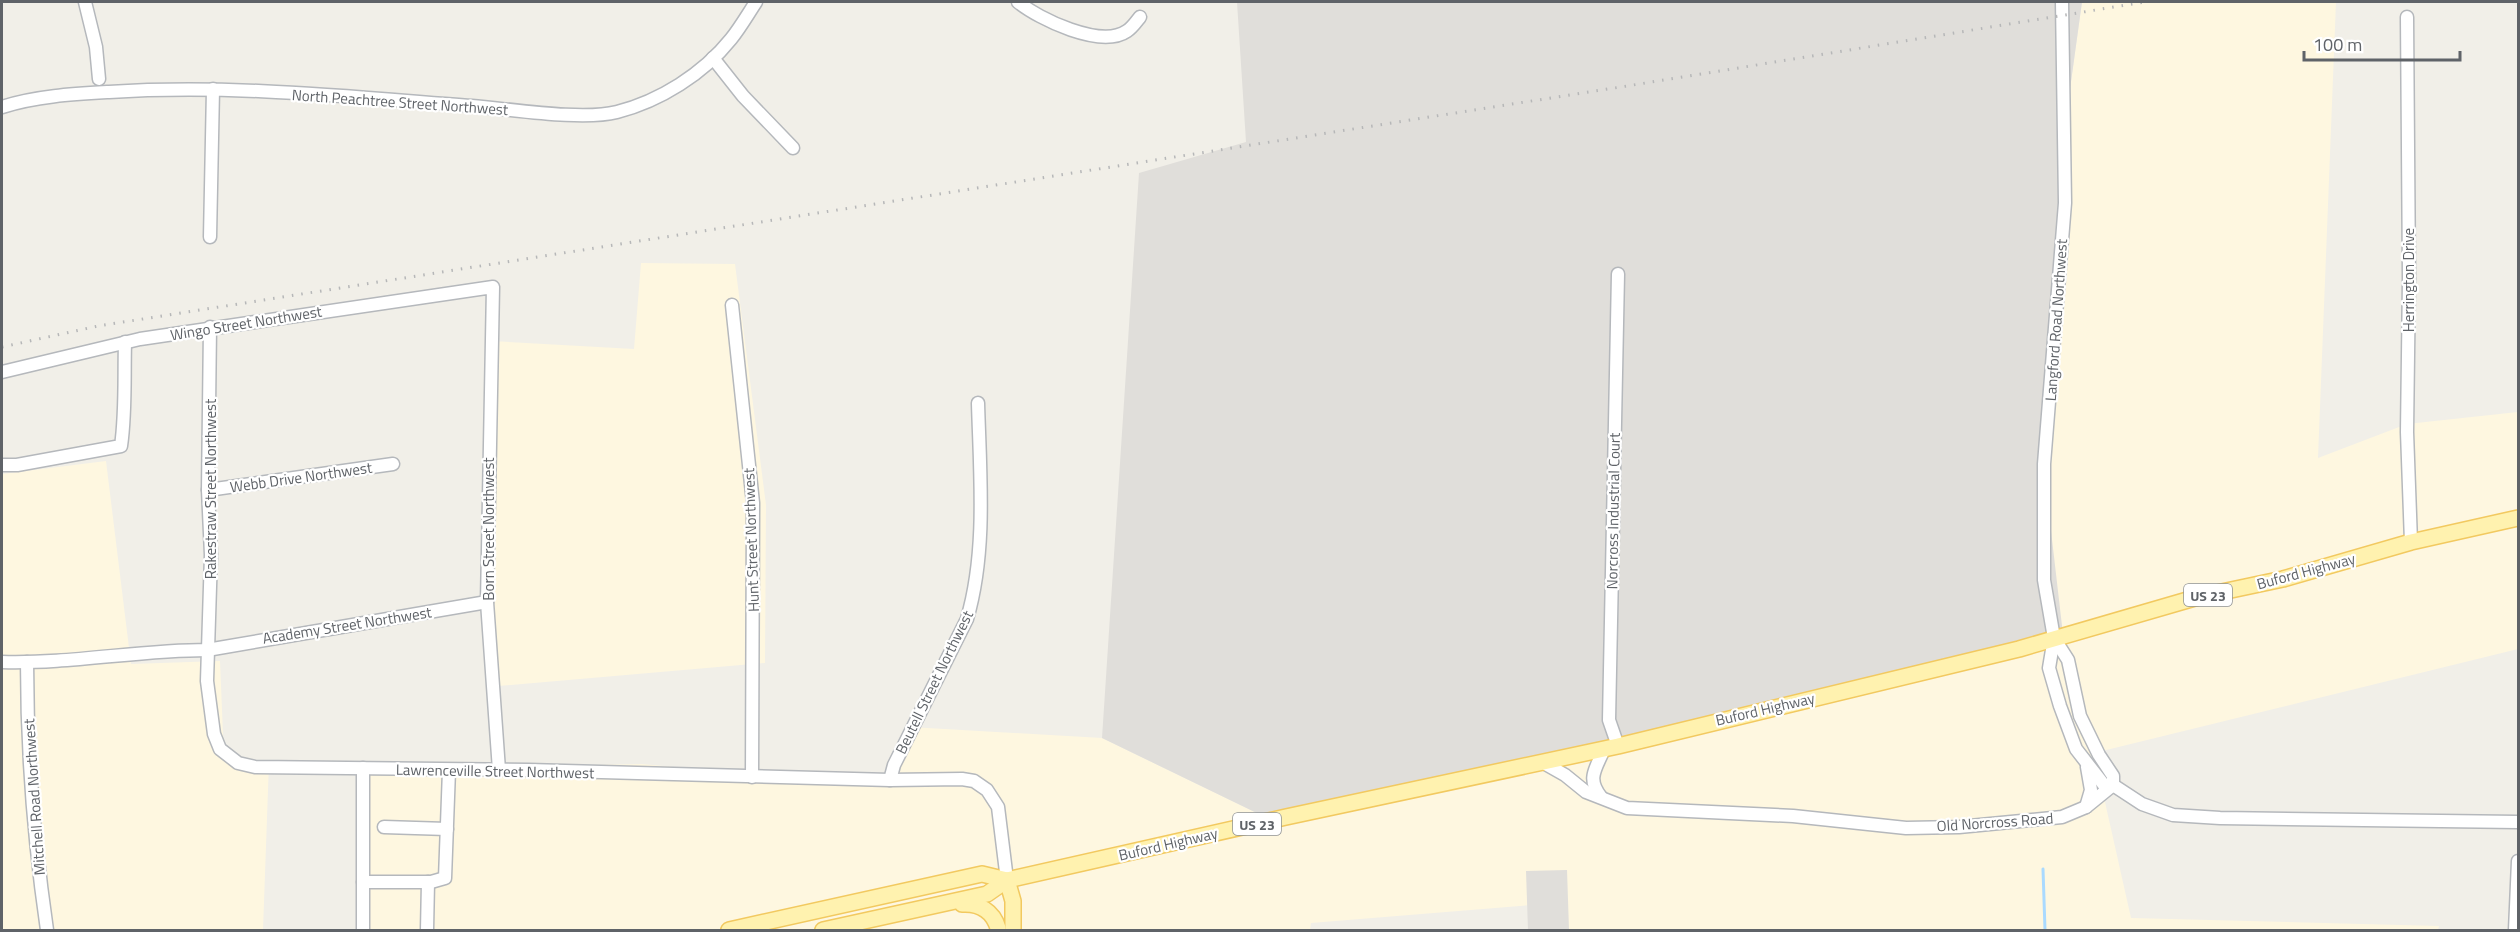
<svg xmlns="http://www.w3.org/2000/svg" width="2520" height="932" viewBox="0 0 2520 932" font-family="'Titillium Web',sans-serif">
  <rect width="100%" height="100%" fill="#f1efe8"/>
  <!-- commercial -->
  <g fill="#fef7e0">
    <polygon points="2082,2 2336,2 2318,458 2407,424 2518,412 2518,649 2094,753 2131,918 2439,926 2438,930 1557,930 1556,903 1311,923 1310,930 368,930 361,770 642,764 799,779 894,780 910,727 1102,738 1265,817 2042,453 2070,89"/>
    <polygon points="641,263 735,264 766,505 765,663 498,686 491,578 492,341 634,349"/>
    <polygon points="106,461 131,664 220,661 224,759 269,762 263,930 2,930 2,474"/>
  </g>
  <!-- industrial -->
  <g fill="#e0deda">
    <polygon points="1237,2 2082,2 2070,89 2042,453 2064,643 1265,817 1102,738 1139,173 1246,142"/>
    <polygon points="1567,870 1569,930 1528,930 1526,871"/>
  </g>
  <g fill="none" stroke-linecap="round" stroke-linejoin="round">
    <!-- stream -->
    <polyline stroke="#aadaff" stroke-width="3" points="2043,869 2045,930"/>
    <defs>
      <g id="minor">
        <polyline points="85,2 96,47 99,79"/>
        <path d="M1018 2C1039 19 1101 49 1127 31 1132 28 1136 22 1140 17"/>
        <polyline points="2062,2 2065,203 2044,464 2044,580 2054,638 2068,660 2080,716 2099,755 2113,776 2113,785"/>
        <polyline points="2407,17 2409,278 2407,432 2411,542"/>
        <polyline points="713,58 743,96 793,148"/>
        <path d="M2 107C36 96 74 94 109 92 230 84 352 97 472 106 511 109 582 121 617 112 660 101 703 74 731 39 740 28 748 14 756 2"/>
        <polyline points="210,237 213,89"/>
        <polyline points="1618,274 1609,720 1618,746"/>
        <polyline points="732,305 753,503 752,777"/>
        <polyline points="210,327 208,490 211,555 207,681 214,734 220,749 238,763 255,767 529,770 890,780 962,779 974,781 987,790 998,807 1007,880"/>
        <polyline points="2,372 140,339 493,287 487,602 499,770"/>
        <path d="M2 465H17L121 446C126 412 124 376 125 342"/>
        <polyline points="208,490 393,464"/>
        <polyline points="2054,638 2049,668 2060,706 2076,749 2104,785 2113,785"/>
        <path d="M2 662C70 664 139 650 207 650L487 602"/>
        <path d="M27 662C27 753 34 841 47 930"/>
        <polyline points="1542,762 1565,775 1586,792 1627,808 1793,816 1906,828 1959,827 2062,817 2086,807 2113,785"/>
        <path d="M890 780 894 765 967 619C987 551 980 474 978 403"/>
        <polyline points="2113,785 2142,804 2173,815 2220,818 2518,822"/>
        <path d="M1601 797C1586 778 1596 769 1604 749"/>
        <polyline points="2086,807 2091,790 2087,767"/>
        <polyline points="384,827 447,829"/>
        <polyline points="363,882 431,882 445,878 449,770"/>
        <polyline points="363,930 363,768"/>
        <polyline points="427,930 428,882"/>
        <polyline points="2515,930 2518,861"/>
      </g>
      <g id="major">
        <polyline points="1007,880 1013,901 1013,930"/>
        <path d="M962 904C979 903 993 911 998 928"/>
        <polyline points="729,930 982,874 1007,880"/>
        <polyline points="823,930 987,894 1007,880 1286,817 1618,746 2019,649 2198,597 2283,579 2411,542 2518,518"/>
      </g>
    </defs>
    <!-- minor casing -->
    <use href="#minor" stroke="#b5b8bc" stroke-width="15"/>
    <!-- major casing -->
    <use href="#major" stroke="#f2c960" stroke-width="18"/>
    <!-- minor -->
    <use href="#minor" stroke="#fff" stroke-width="12"/>
    <!-- major -->
    <use href="#major" stroke="#fff2af" stroke-width="15"/>
    <!-- rail -->
    <polyline stroke="#b6b7b8" stroke-width="3" stroke-dasharray="1.5 8" stroke-linecap="butt" points="2,347 98,326 1627,86 2145,2"/>
  </g>
  <g text-anchor="middle" dominant-baseline="central" stroke-width="4.5" stroke-linejoin="round" paint-order="stroke">
    <!-- shield labels -->
    <g fill="#fff" stroke="#8f9295" stroke-width="1.5">
      <rect x="2184" y="584" width="48" height="22" rx="4.5"/>
      <rect x="1233" y="813" width="48" height="22" rx="4.5"/>
    </g>
    <g font-size="14" font-weight="bold" fill="#5f6368">
      <text x="2208" y="595">US 23</text>
      <text x="1257" y="824">US 23</text>
    </g>
    <!-- street labels -->
    <g font-size="15" fill="#5f6368" stroke="#fff">
      <text transform="translate(400 102) rotate(4)">North Peachtree Street Northwest</text>
      <text transform="translate(2408 280) rotate(-90)">Herrington Drive</text>
      <text transform="translate(2056 320) rotate(-86)">Langford Road Northwest</text>
      <text transform="translate(246 323) rotate(-9)">Wingo Street Northwest</text>
      <text transform="translate(301 477) rotate(-8)">Webb Drive Northwest</text>
      <text transform="translate(210 489) rotate(-90)">Rakestraw Street Northwest</text>
      <text transform="translate(1613 511) rotate(-89)">Norcross Industrial Court</text>
      <text transform="translate(488 529) rotate(-90)">Born Street Northwest</text>
      <text transform="translate(751 540) rotate(-92)">Hunt Street Northwest</text>
      <text transform="translate(2306 571) rotate(-15)">Buford Highway</text>
      <text transform="translate(347 625) rotate(-9)">Academy Street Northwest</text>
      <text transform="translate(934 682) rotate(-64)">Beutell Street Northwest</text>
      <text transform="translate(1765 709) rotate(-13)">Buford Highway</text>
      <text transform="translate(495 771) rotate(1)">Lawrenceville Street Northwest</text>
      <text transform="translate(34 797) rotate(-94)">Mitchell Road Northwest</text>
      <text transform="translate(1995 822) rotate(-4)">Old Norcross Road</text>
      <text transform="translate(1168 844) rotate(-13)">Buford Highway</text>
    </g>
  </g>
  <!-- border -->
  <rect width="2520" height="932" fill="none" stroke="#5f6368" stroke-width="6"/>
  <!-- scale -->
  <path d="M2304 51v9h156v-9" fill="none" stroke="#5f6368" stroke-width="3"/>
  <text x="2313" y="51" font-size="18" fill="#5f6368" stroke="#ffffff" stroke-width="4.5" paint-order="stroke">100 m</text>
</svg>
